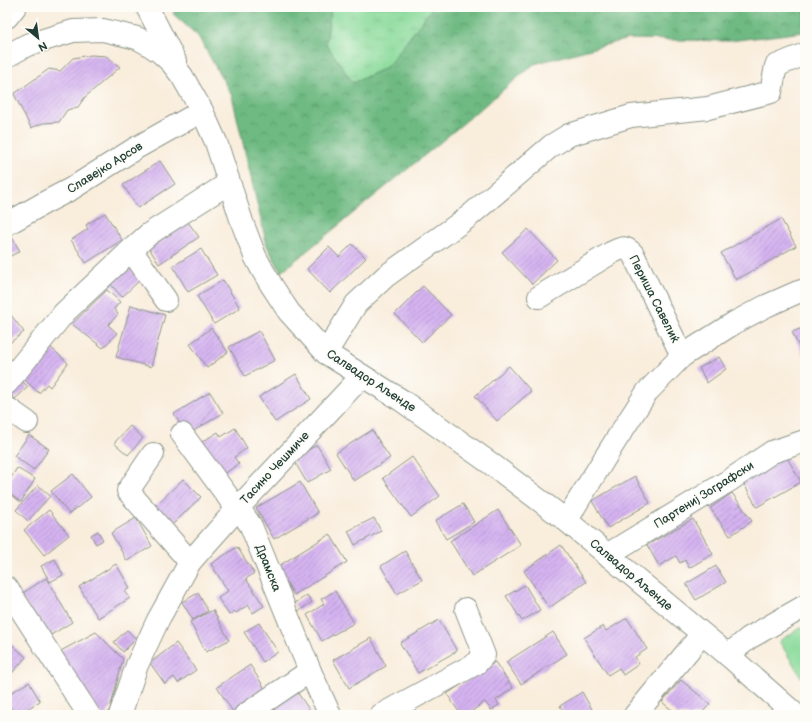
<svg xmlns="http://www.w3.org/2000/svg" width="812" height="722" viewBox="0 0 812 722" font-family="'Balsamiq Sans',sans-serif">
  <defs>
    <pattern id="grass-tufts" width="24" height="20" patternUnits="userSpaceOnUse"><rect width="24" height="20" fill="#89da9a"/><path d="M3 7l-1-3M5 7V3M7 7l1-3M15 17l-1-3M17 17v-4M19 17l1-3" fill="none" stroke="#76bc85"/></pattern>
    <pattern id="forest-crowns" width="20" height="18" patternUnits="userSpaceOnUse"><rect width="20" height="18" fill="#6eba82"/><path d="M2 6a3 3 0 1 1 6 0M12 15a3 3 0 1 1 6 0" fill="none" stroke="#5a986b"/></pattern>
    <pattern id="building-hatch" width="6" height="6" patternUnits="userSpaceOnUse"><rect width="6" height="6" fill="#d5b3f1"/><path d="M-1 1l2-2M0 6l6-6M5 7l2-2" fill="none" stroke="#ac93c4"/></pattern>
  </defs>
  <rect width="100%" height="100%" fill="#fdfcf7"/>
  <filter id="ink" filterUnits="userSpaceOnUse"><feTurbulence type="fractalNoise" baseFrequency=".025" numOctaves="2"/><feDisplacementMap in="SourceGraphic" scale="8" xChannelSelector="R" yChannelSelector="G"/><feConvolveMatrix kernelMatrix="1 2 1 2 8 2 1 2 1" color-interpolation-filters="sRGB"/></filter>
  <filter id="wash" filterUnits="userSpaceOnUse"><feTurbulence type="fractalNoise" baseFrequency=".012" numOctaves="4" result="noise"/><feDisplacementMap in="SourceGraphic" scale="16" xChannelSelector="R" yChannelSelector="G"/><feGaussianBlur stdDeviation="0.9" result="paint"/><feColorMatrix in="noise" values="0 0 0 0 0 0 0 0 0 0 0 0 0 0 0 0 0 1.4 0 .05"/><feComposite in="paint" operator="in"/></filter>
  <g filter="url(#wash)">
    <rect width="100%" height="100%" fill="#f9eddc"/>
    <!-- grass -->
    <polygon fill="url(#grass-tufts)" stroke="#548c67" points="331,7 433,7 387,67 353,83 326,44"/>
    <!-- forest -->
    <polygon fill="url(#forest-crowns)" stroke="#467c5b" points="176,7 331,7 326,44 353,83 387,67 433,7 805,7 805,32 729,41 628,39 534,64 436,146 281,272 267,246 232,96 198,36 173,14"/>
    <!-- pitch -->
    <polygon fill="#89da9a" stroke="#548c67" points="805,625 805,677 802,678 779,641"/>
    <g id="blocks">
      <!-- building -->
      <g fill="url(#building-hatch)">
        <polygon points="91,55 106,56 120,67 85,97 78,107 67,110 59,122 43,123 31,128 14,94 49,69 60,71 73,58"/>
        <polygon points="160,161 175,184 138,208 123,185"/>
        <polygon points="105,213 122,240 86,263 71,240 88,229 86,225"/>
        <polygon points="781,219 796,246 736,280 721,253"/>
        <polygon points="188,222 199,237 159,264 149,248"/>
        <polygon points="7,229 20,251 7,258"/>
        <polygon points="528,229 557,260 532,284 502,252"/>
        <polygon points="352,244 366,258 330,293 307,269 329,247 339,257"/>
        <polygon points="201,249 217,275 188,292 173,266"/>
        <polygon points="127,265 140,280 122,297 108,281"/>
        <polygon points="223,280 240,308 214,324 197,296"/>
        <polygon points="423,286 451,315 422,342 395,314"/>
        <polygon points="107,290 120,302 114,309 118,314 108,325 117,333 103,348 72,324"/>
        <polygon points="131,305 165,315 151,367 116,357"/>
        <polygon points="7,310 24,332 7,345"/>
        <polygon points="805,327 805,359 792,332"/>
        <polygon points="211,328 228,352 207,368 190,344"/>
        <polygon points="259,331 275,360 245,376 229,347"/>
        <polygon points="46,343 68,363 50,387 47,384 39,393 19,375"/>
        <polygon points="719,357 726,369 707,383 699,368"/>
        <polygon points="509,366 531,391 497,421 475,396"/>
        <polygon points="296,374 311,399 275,422 259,397"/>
        <polygon points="18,377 28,387 15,399 7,391"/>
        <polygon points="210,392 223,413 187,435 174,414"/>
        <polygon points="130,426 143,438 128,455 114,443"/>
        <polygon points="235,428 247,448 234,457 239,464 216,479 195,446 218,432 221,437"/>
        <polygon points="372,430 390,458 354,481 336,453"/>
        <polygon points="29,435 49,449 34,470 14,456"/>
        <polygon points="317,445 331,469 307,483 293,459"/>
        <polygon points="785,454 801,482 757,507 741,479"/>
        <polygon points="412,457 440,496 411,517 383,478"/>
        <polygon points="17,468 35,479 21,502 7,492 7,484"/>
        <polygon points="73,474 91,497 69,514 51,491"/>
        <polygon points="635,476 650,503 608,528 592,501"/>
        <polygon points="183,479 201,497 172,525 154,507"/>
        <polygon points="300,482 318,513 274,539 256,508"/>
        <polygon points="38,485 50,496 28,521 16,510"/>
        <polygon points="732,493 752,521 730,536 710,508"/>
        <polygon points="463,504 474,522 446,539 435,521"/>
        <polygon points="49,510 69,535 44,555 24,530"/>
        <polygon points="498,510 521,545 472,576 450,541"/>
        <polygon points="136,518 152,546 127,561 111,533"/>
        <polygon points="374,518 381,531 355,545 348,531"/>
        <polygon points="693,519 713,554 689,568 685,560 680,563 676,556 659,566 647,545"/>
        <polygon points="98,531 103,540 96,544 91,535"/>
        <polygon points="330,534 347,562 294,595 277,567"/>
        <polygon points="561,545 586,582 549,608 524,571"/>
        <polygon points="237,547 254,573 246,579 264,606 253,613 248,605 236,613 234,611 229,615 218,598 228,591 211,564"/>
        <polygon points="405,551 422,580 397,594 381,566"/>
        <polygon points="55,559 63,575 50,582 41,566"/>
        <polygon points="116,564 130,588 125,591 130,598 98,618 79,587"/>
        <polygon points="716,566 726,582 696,600 686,584"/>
        <polygon points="46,578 72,622 46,638 20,595"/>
        <polygon points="525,585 540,610 522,621 506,596"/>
        <polygon points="335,591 354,623 322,641 307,615 324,604 321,599"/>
        <polygon points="198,593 208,611 193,620 182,602"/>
        <polygon points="307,595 312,602 299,611 294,604"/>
        <polygon points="213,610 229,640 206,652 190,622"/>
        <polygon points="627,618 647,649 635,657 639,664 623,675 619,668 608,675 584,638 603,626 606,631"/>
        <polygon points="439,620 457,651 418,673 400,643"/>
        <polygon points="259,623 278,652 263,662 244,632"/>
        <polygon points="127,630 136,639 123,652 114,642"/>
        <polygon points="96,632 123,659 110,709 106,715 102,715 57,653"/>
        <polygon points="553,632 567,654 521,684 506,662"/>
        <polygon points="371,638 386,666 349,688 333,660"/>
        <polygon points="7,640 26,657 7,679"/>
        <polygon points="176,643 196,670 178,683 174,677 165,684 150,663"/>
        <polygon points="495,662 513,688 496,700 499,705 491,710 485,702 472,711 475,715 461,715 447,694"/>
        <polygon points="250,665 267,692 250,701 233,712 217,687"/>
        <polygon points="681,680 710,704 700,715 678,715 662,702"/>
        <polygon points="29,682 40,701 17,715 15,715 7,702 7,695"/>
        <polygon points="295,689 313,715 278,715 271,705"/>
        <polygon points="582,692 593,711 586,715 566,715 560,706"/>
        <polygon points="157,710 160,715 148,715"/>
      </g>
    </g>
  </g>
  <g filter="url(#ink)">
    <use href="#blocks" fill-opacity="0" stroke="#8c9588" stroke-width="1"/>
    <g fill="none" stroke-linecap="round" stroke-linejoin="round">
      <defs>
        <g id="minor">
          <polyline points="147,7 175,61"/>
          <polyline points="7,17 15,7"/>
          <polyline points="7,56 27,45 73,31 103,30 137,38 148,44 160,52 171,62 182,76 202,111 216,142 242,222 255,256 263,271 272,286 289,312 326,353 401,400 490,463 567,521 728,655 796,715"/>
          <polyline points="7,224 46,202 71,189 136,148 202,111"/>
          <polyline points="131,250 166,300"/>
          <path d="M539 297 611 253C622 248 624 245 633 254L682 356"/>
          <polyline points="326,353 356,304 386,276 467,218 551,146 569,135 631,116 708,108 771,92 776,66 805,54"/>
          <polyline points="7,383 64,313 131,250 149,234 221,188 229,184"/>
          <polyline points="7,408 27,422"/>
          <polyline points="182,434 237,509 245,517 251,526 310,671 330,715"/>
          <polyline points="153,454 128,491 190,562"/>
          <polyline points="567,521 575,506 616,440 647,392 682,356 734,323 766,306 798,292 805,290"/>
          <polyline points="607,555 730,480 772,452 805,441"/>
          <polyline points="7,588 89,715"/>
          <polyline points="728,655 749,638 805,606"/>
          <polyline points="120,715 137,665 158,620 190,562 237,509 362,376"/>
          <polyline points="245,715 310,671"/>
          <polyline points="381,715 477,663 484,655 466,609"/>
          <polyline points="635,715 702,634"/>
        </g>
      </defs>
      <!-- minor casing -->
      <use href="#minor" stroke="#8c9588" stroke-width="24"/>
      <!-- minor -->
      <use href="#minor" stroke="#fff" stroke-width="22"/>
    </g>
  </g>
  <g text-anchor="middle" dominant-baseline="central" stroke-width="3.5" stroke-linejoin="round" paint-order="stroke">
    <!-- street labels -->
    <g font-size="12" fill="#1f3d34" stroke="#fdfcf7">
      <text transform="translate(105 168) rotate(-32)">Славејко Арсов</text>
      <text transform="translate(654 299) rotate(63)">Периша Савелиќ</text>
      <text transform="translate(371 381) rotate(33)">Салвадор Аљенде</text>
      <text transform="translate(275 468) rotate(-47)">Тасино Чешмиче</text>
      <text transform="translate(704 495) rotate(-32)">Партениј Зографски</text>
      <text transform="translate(268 568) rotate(68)">Драмска</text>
      <text transform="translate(631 575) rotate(40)">Салвадор Аљенде</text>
    </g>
  </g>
  <!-- margin -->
  <rect width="812" height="722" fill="none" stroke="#fdfcf7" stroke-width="24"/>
  <!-- north arrow -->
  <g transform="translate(38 38) rotate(151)" stroke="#fdfcf7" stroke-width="3" paint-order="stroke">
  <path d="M0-3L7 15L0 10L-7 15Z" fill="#1f3d34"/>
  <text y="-6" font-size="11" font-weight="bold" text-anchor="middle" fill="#1f3d34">N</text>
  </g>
</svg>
